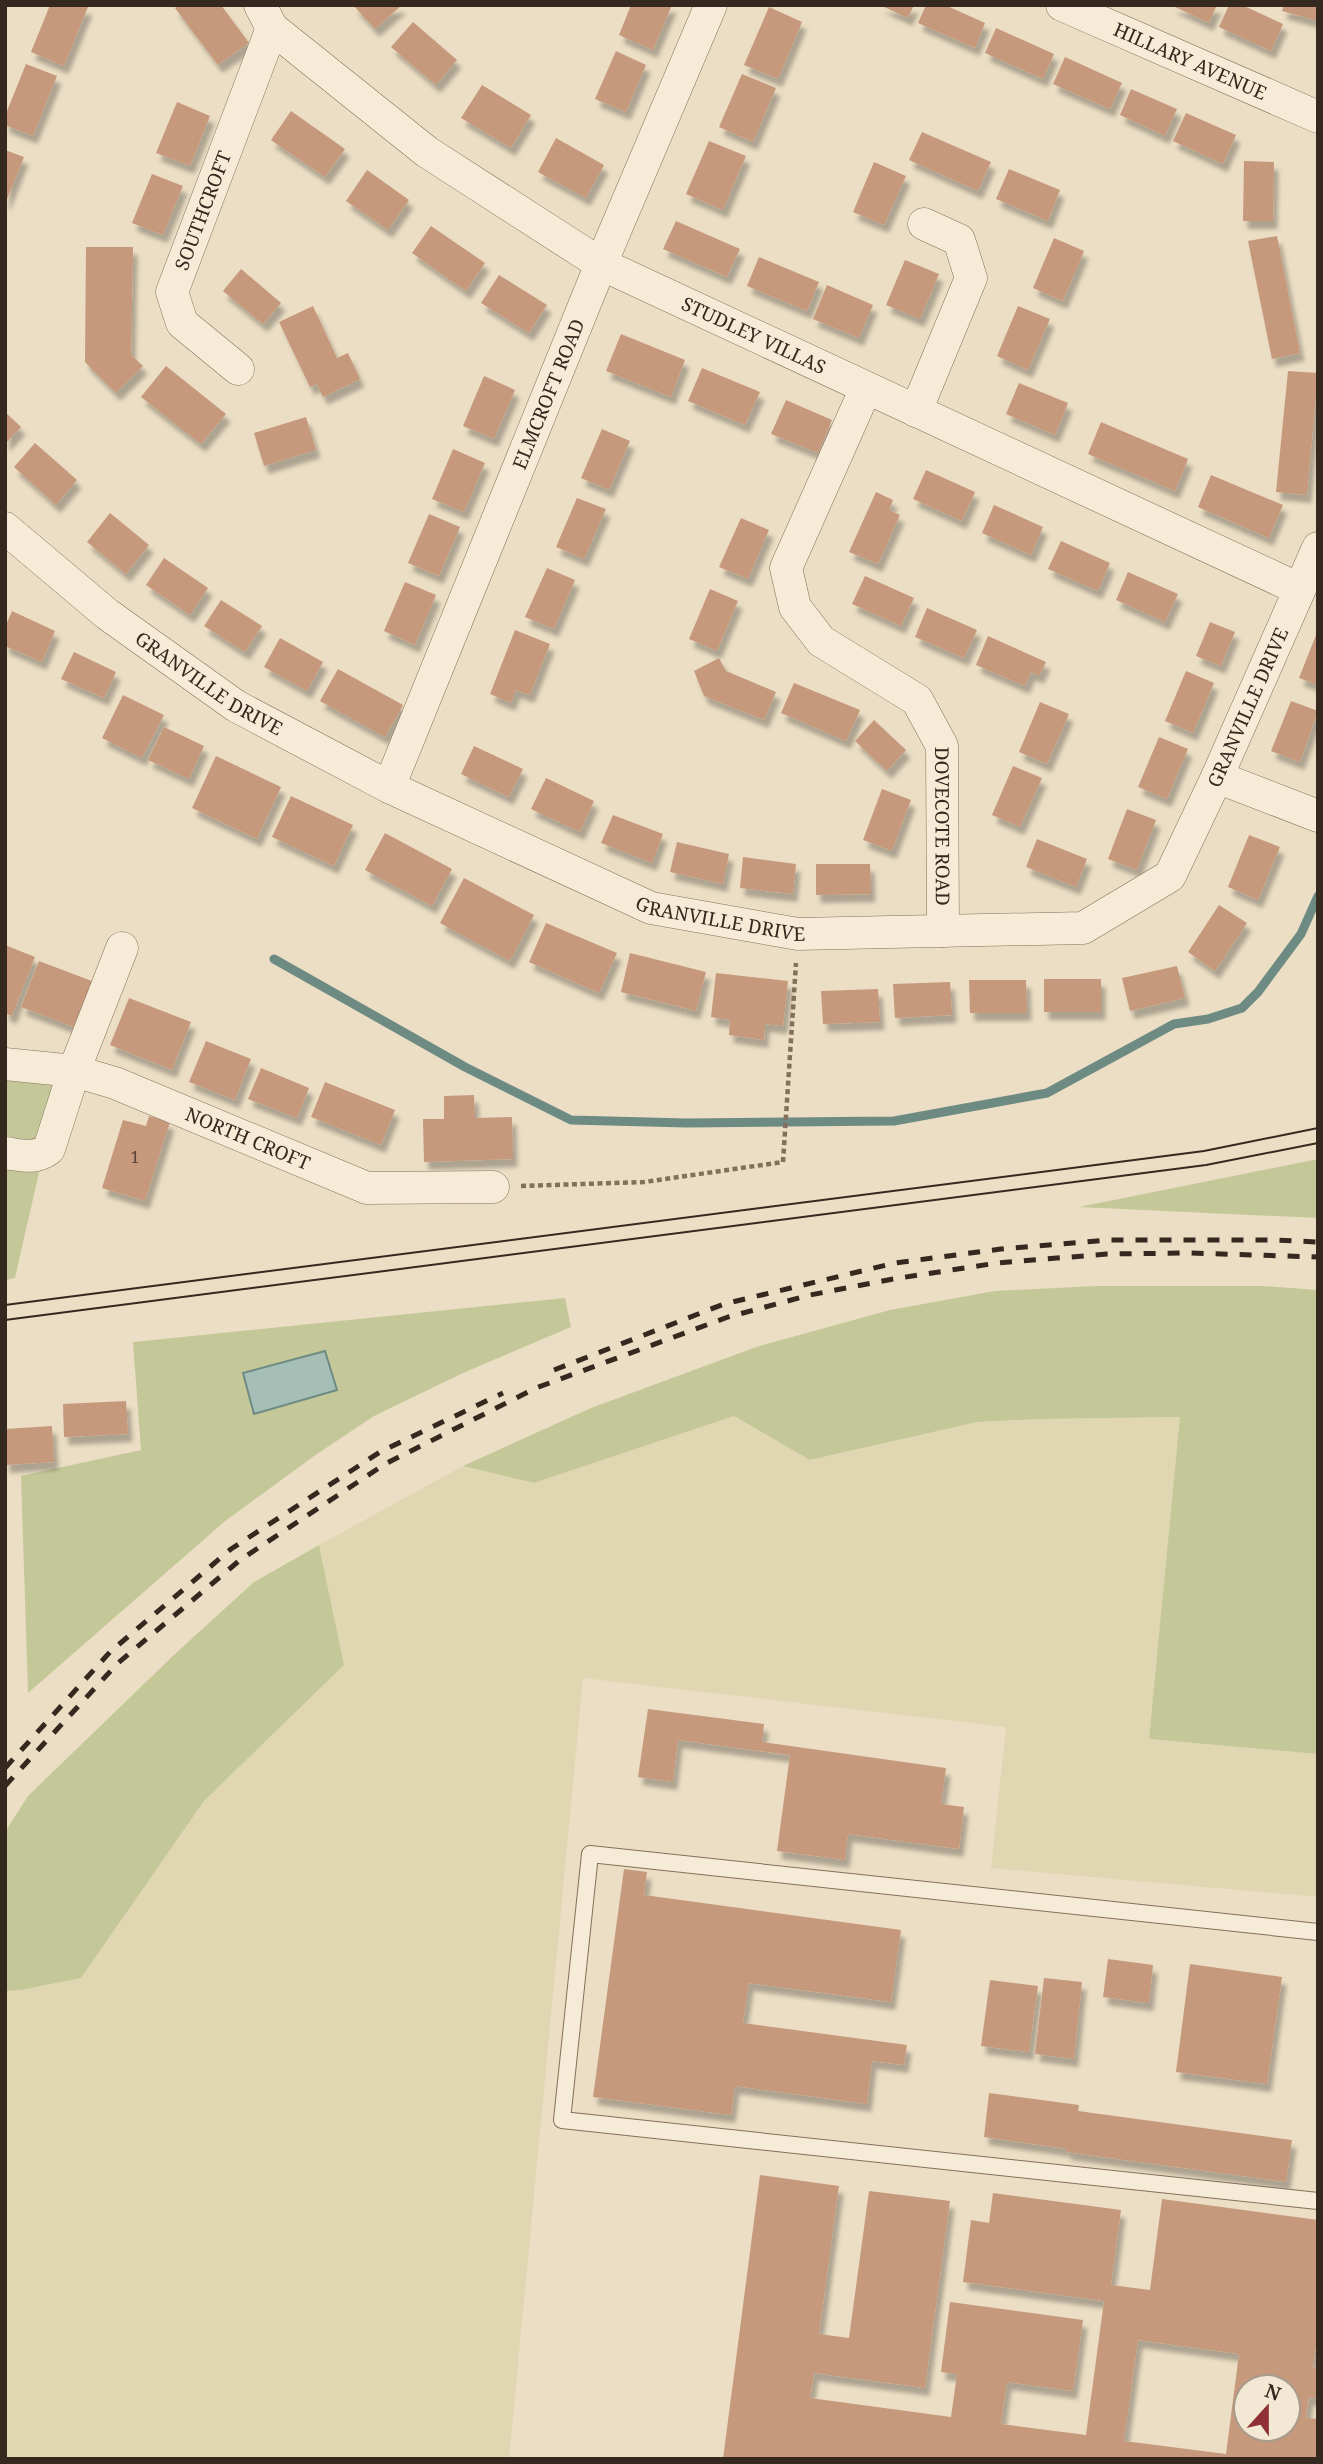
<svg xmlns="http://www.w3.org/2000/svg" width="1323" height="2464" viewBox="0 0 1323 2464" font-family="'Noto Serif',serif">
  <defs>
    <filter id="shadow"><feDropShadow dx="4.5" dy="8" stdDeviation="2" flood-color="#0004"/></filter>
  </defs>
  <rect width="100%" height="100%" fill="#ebdec4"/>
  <!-- farmland -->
  <polygon fill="#e0d6b2" points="734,1416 810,1460 977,1422 1041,1419 1181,1417 1149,1739 1318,1754 1318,1897 991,1868 1006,1727 583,1678 509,2459 5,2459 5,1991 21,1990 81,1978 204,1801 344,1665 319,1545 463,1466 534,1483"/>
  <!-- green -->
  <g fill="#c4c899">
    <polygon points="5,1071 60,1080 15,1278 5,1280"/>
    <polygon points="1318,1159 1318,1218 1079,1207"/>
    <polygon points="1096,1286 1262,1286 1318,1290 1318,1754 1149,1739 1180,1417 1041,1419 977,1422 810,1460 734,1416 534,1483 463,1466 591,1408 759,1346 890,1310 995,1291"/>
    <polygon points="565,1298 571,1327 463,1373 374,1416 314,1456 224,1522 28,1693 21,1476 141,1450 133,1342"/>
    <polygon points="319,1545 344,1665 204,1801 81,1978 21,1990 5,1991 5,1832 28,1796 176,1653 254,1582"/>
  </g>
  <!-- water -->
  <polygon fill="#a5beb6" stroke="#6d8b83" stroke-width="2" points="325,1351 337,1390 254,1414 243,1373"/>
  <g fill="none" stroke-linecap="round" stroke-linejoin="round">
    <!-- stream -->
    <polyline stroke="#6d8b83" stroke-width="9" points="274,959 465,1067 571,1120 686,1123 894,1121 1047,1093 1174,1024 1208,1019 1242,1008 1258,992 1301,934 1318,896"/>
  </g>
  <!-- building -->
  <g fill="#c6987c" fill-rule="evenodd" filter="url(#shadow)">
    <polygon points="50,5 88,7 64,66 31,52"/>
    <polygon points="179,5 221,5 249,43 218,65 175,8"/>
    <polygon points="353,5 402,5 375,29"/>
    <polygon points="631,5 672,5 653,50 619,35"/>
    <polygon points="880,5 914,5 908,18"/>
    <polygon points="926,5 945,5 985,23 975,48 918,23"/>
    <polygon points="1171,5 1217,5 1209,23"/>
    <polygon points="1229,5 1242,5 1283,24 1271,51 1219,27"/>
    <polygon points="1284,5 1318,5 1318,21 1282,11"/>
    <polygon points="769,7 802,22 778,79 744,65"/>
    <polygon points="413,22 457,60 436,85 391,47"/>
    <polygon points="996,28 1054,54 1043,79 985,53"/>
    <polygon points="616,51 646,65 626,112 595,99"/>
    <polygon points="1065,57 1122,83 1110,109 1053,84"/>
    <polygon points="26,64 57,76 33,136 5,125 5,116"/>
    <polygon points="742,74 776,88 753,142 719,127"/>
    <polygon points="482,85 531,115 511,148 461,118"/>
    <polygon points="1131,89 1177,109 1165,136 1120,115"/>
    <polygon points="177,102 210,116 190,166 156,153"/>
    <polygon points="291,111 345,149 325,177 271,140"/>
    <polygon points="1186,113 1236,135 1223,164 1173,141"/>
    <polygon points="922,132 991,162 978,191 909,160"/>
    <polygon points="556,138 604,165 586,198 538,172"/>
    <polygon points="709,141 746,156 723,210 686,194"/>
    <polygon points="5,150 24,157 5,204"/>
    <polygon points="1244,161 1274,162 1273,221 1243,221"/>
    <polygon points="874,162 906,176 884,225 853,212"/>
    <polygon points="1009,169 1060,190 1048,221 996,199"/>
    <polygon points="367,170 409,200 388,230 346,201"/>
    <polygon points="152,174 183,186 163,235 132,223"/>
    <polygon points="676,221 740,249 727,277 663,249"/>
    <polygon points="431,226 485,263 466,291 412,253"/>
    <polygon points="1277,236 1300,353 1272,359 1248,241"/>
    <polygon points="1054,238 1084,251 1063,301 1033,288"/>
    <polygon points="86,247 133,247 131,355 143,366 116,393 85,362"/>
    <polygon points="759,257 819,282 807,311 747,286"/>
    <polygon points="905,260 939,274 920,319 886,305"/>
    <polygon points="241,269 281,303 263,324 223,291"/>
    <polygon points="499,275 547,305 529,333 481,303"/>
    <polygon points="827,285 873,305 859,338 813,319"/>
    <polygon points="313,306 337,358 348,353 360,379 323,397 317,384 310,387 279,322"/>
    <polygon points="1018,306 1050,319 1028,370 997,356"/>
    <polygon points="621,334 685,360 671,397 606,371"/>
    <polygon points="166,366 226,414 201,444 141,397"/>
    <polygon points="702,368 760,392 745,425 688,401"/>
    <polygon points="1288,371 1318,373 1307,495 1276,492"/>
    <polygon points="484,376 515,390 494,439 463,426"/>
    <polygon points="1019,383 1068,403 1055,435 1006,414"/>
    <polygon points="786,400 832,420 818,453 771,434"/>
    <polygon points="5,412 21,427 5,444"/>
    <polygon points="306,417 316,450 264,466 254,433"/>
    <polygon points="1101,422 1188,459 1175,491 1088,454"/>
    <polygon points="602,429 630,441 609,490 581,478"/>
    <polygon points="35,443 77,480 56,505 14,467"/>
    <polygon points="453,449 485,463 464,512 432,499"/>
    <polygon points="926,470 975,492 962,521 913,499"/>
    <polygon points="1211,475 1283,505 1269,538 1198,507"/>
    <polygon points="876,492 893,500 889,510 900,515 878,564 849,552"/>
    <polygon points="577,498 606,509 584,559 556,547"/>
    <polygon points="994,505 1043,527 1031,555 982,533"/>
    <polygon points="110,513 149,545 126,574 87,542"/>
    <polygon points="429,514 460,527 439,576 408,563"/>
    <polygon points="741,518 769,530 748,579 719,567"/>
    <polygon points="1061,541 1110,563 1098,591 1048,569"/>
    <polygon points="164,558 208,588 190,615 146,585"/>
    <polygon points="547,568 575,580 554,629 525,617"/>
    <polygon points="1128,572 1178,594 1165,622 1116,600"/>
    <polygon points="865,576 914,598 901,626 852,604"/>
    <polygon points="405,582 436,595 415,645 384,631"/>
    <polygon points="710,589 738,601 717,651 689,639"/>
    <polygon points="221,600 262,626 245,652 204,626"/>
    <polygon points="927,608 977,630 964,658 915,637"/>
    <polygon points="12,611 55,631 42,662 5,646 5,627"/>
    <polygon points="1210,622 1235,632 1221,666 1196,656"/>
    <polygon points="515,630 550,644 530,695 516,690 511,703 490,694"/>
    <polygon points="1318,630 1318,685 1299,678"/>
    <polygon points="988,636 1046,662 1039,676 1031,672 1025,686 976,665"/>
    <polygon points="280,638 323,662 307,691 264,667"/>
    <polygon points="74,652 116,672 104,698 61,679"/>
    <polygon points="719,658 726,671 776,692 764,720 704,696 694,671"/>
    <polygon points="338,669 403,705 385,737 320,701"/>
    <polygon points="1186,671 1214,683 1193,733 1165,721"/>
    <polygon points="794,683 860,710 846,741 781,713"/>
    <polygon points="123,695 164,715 142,758 102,738"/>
    <polygon points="1291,701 1318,711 1300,762 1271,751"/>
    <polygon points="1040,702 1069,714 1047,764 1019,752"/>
    <polygon points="874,720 906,750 887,771 855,741"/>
    <polygon points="164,727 204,746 189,779 148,760"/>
    <polygon points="1159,737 1188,749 1167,799 1138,787"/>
    <polygon points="474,746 523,769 509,797 461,774"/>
    <polygon points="216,756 281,787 257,839 192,808"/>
    <polygon points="1013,766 1042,778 1020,827 992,815"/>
    <polygon points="546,778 594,801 580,832 531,809"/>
    <polygon points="882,789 911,800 892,851 863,840"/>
    <polygon points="291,796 353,825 334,866 272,837"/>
    <polygon points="1127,809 1156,820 1137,870 1108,859"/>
    <polygon points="613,815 663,834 652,863 601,843"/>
    <polygon points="385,833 452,869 432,906 365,870"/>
    <polygon points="1249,835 1280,847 1258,900 1228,887"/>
    <polygon points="1037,839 1087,859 1076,887 1026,867"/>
    <polygon points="677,842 729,854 723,884 670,872"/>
    <polygon points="743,857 796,864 793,894 740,888"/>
    <polygon points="816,864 870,864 871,894 816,895"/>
    <polygon points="464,878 534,915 510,961 440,923"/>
    <polygon points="1219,905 1247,923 1215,971 1188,952"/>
    <polygon points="546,923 617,953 599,993 529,962"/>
    <polygon points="5,945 35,957 12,1016 5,1013"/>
    <polygon points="630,953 706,972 696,1011 621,992"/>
    <polygon points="39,961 97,983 79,1029 21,1007"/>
    <polygon points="1177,966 1185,998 1130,1011 1122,978"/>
    <polygon points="716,973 788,981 783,1026 765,1024 764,1040 729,1035 730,1020 711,1017"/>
    <rect x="1044" y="979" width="57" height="33"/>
    <polygon points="969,980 1026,980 1027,1013 970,1013"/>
    <polygon points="950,982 952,1015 895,1018 893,984"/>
    <polygon points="878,989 880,1022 823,1024 821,991"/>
    <polygon points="129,998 191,1022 172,1070 110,1045"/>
    <polygon points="206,1041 251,1059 235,1100 189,1082"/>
    <polygon points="261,1068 309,1088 297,1118 248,1099"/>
    <polygon points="325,1082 395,1110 381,1145 311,1117"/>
    <polygon points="474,1095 475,1118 512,1117 513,1159 424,1162 423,1119 444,1119 444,1096"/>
    <polygon points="149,1116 170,1122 145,1201 102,1188 123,1120 146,1126"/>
    <polygon points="126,1401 128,1434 64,1437 63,1404"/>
    <polygon points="52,1426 54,1462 5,1465 5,1429"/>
    <polygon points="648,1709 764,1724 762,1742 946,1768 941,1804 964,1807 959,1849 848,1834 845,1860 777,1851 790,1755 678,1740 673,1782 638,1777"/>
    <polygon points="624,1869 647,1872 644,1895 901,1930 891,2002 749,1983 743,2023 907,2045 904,2065 872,2061 867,2104 735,2086 731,2115 593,2097"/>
    <polygon points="1108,1959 1153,1965 1149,2003 1103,1997"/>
    <polygon points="1190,1964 1282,1977 1267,2084 1176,2072"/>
    <polygon points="1044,1978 1082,1982 1074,2059 1035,2054"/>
    <polygon points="990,1980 1038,1986 1029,2052 981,2046"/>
    <polygon points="989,2093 1079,2105 1078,2111 1292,2140 1286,2182 1066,2152 1067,2149 984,2137"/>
    <path d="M760 2175 839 2186 819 2334 849 2338 869 2191 950 2201 925 2388 814 2373 810 2398 951 2417 957 2374 941 2372 950 2302 1083 2320 1073 2391 1007 2382 1001 2424 1086 2435 1104 2301 963 2282 971 2220 989 2223 993 2193 1121 2210 1111 2285 1150 2290 1162 2199 1318 2220V2329L1313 2368H1318V2399L1309 2397 1306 2418 1318 2419V2459H723ZM1138 2340 1239 2354 1226 2454 1124 2441ZM1246 2387H1288V2429H1246Z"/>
  </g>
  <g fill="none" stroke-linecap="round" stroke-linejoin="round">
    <defs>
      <polyline id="lane" points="1318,1932 590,1854 562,2120 1318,2201"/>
      <g id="street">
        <path id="s1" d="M260 5 272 28 427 152 601 264 1299 589"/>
        <path id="s2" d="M1062 5 1318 117"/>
        <path id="s3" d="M238 369 182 323 172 292 272 28"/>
        <path id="s4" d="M866 388 786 568 795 607 821 641 917 700 942 746 943 931"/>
        <polyline points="916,411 971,278 959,240 924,224"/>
        <path id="s5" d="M5 528 107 614 236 706 389 787 651 908 798 934 1083 928 1170 876 1217 777 1318 548"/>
        <polyline points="1217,777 1318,816"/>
        <path id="s6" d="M389 787 601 264 711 5"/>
        <path id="s7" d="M5 1064 74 1071 115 1083 367 1188 493 1187"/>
        <path d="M5 1153C21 1155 35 1160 49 1149L74 1071 122 948"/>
      </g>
    </defs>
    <!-- lane casing -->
    <use href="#lane" stroke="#846f5c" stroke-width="18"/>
    <!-- street casing -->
    <use href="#street" stroke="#846f5c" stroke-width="33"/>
    <!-- path -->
    <polyline stroke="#846f5c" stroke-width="4.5" stroke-dasharray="5 3.5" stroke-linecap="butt" points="521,1186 644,1182 783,1162 796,963"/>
    <!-- lane -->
    <use href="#lane" stroke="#f6ebd6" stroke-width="16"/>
    <!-- street -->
    <use href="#street" stroke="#f6ebd6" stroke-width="32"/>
    <!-- tram -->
    <g stroke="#35281f" stroke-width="2">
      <polyline points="5,1305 1204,1151 1318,1128"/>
      <polyline points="5,1320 1206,1165 1318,1143"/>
    </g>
    <!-- rail -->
    <g stroke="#35281f" stroke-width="5" stroke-dasharray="12 12" stroke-linecap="butt">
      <polyline points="554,1370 724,1304 895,1263 1001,1249 1109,1240 1272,1240 1318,1242"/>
      <polyline points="5,1768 110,1652 231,1549 380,1452 503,1393"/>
      <polyline points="5,1786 117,1664 240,1560 385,1464 536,1388 728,1317 810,1295 893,1279 997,1263 1107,1254 1188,1253 1318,1257"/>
    </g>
  </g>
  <g text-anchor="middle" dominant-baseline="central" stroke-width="7" stroke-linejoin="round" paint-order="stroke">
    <!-- number labels -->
    <g font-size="16" fill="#594436">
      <text x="135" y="1157">1</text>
    </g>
    <!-- street labels -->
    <g font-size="19" fill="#35281f" stroke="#f3e8d3">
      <text stroke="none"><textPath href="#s2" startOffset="140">HILLARY AVENUE</textPath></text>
      <text stroke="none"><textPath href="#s3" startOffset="192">SOUTHCROFT</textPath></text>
      <text stroke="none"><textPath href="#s1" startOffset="600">STUDLEY VILLAS</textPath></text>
      <text stroke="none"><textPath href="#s6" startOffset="424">ELMCROFT ROAD</textPath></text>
      <text stroke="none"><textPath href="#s5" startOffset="257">GRANVILLE DRIVE</textPath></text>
      <text stroke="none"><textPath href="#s5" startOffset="1475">GRANVILLE DRIVE</textPath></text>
      <text stroke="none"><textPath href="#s4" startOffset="525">DOVECOTE ROAD</textPath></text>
      <text stroke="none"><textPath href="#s5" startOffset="824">GRANVILLE DRIVE</textPath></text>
      <text stroke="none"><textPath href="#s7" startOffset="256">NORTH CROFT</textPath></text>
    </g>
  </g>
  <!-- border -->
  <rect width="1323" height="2464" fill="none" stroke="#35281f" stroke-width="14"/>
  <!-- north arrow -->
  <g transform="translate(1267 2408) rotate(21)"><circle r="33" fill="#f3e8d3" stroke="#a79b8b" stroke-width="2"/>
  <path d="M0-5L12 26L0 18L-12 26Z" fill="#8e3034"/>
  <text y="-10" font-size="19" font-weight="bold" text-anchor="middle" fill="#35281f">N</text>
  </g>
</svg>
